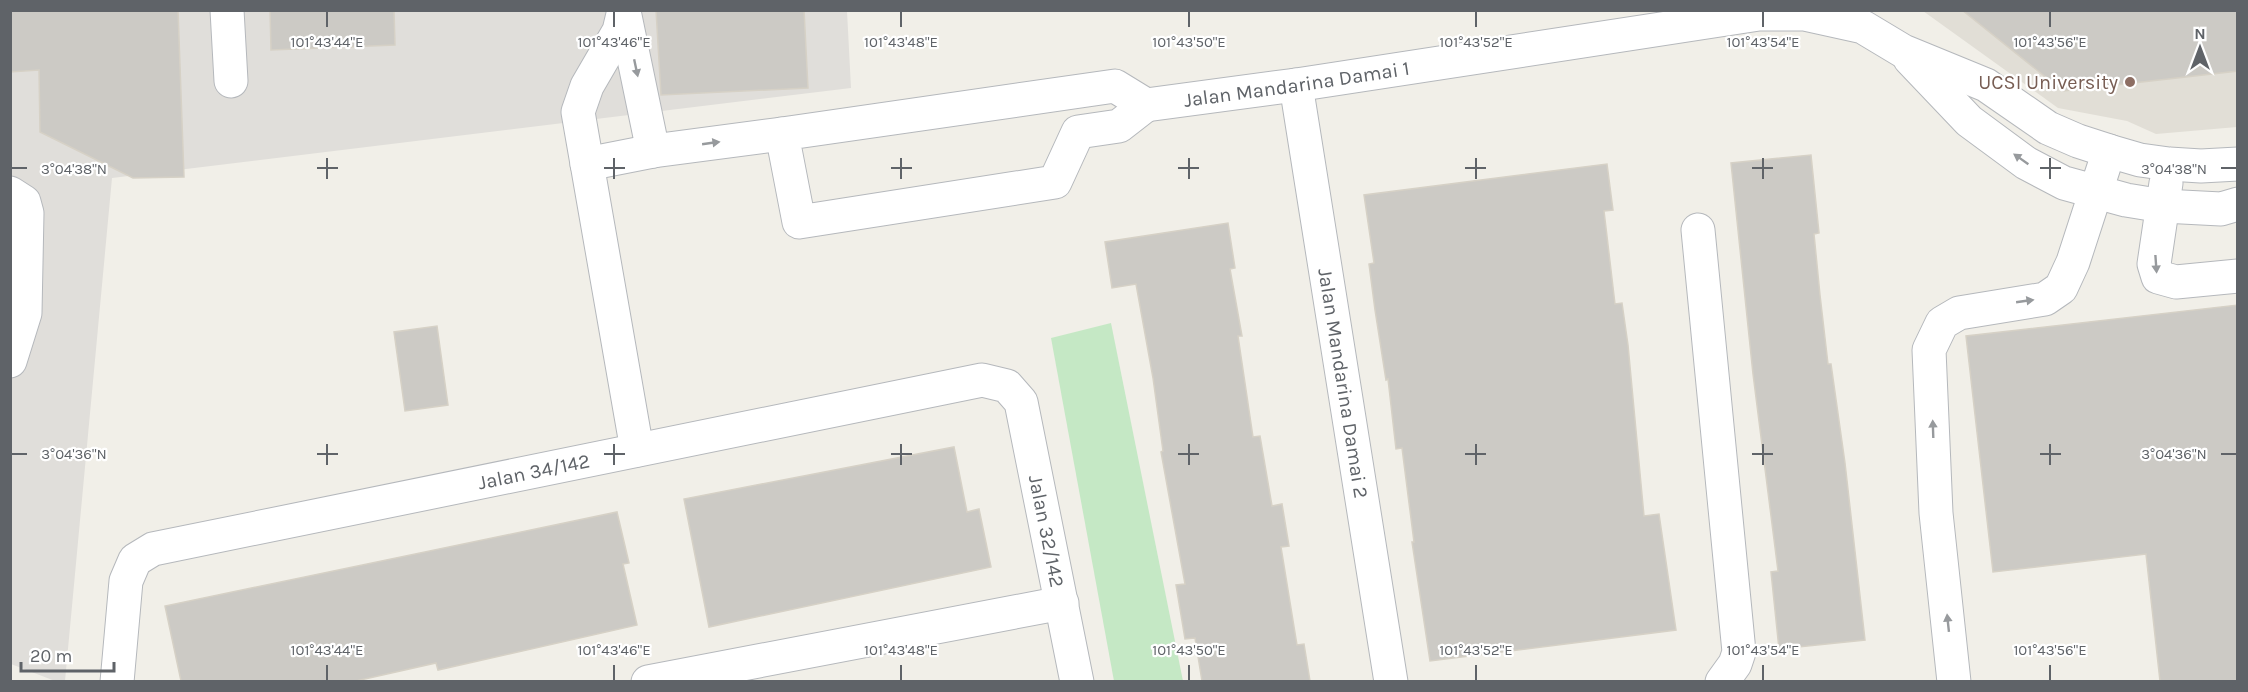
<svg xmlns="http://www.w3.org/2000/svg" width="2248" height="692" viewBox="0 0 2248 692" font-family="Karla,sans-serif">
  <rect width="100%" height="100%" fill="#f1efe8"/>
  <!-- industrial -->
  <polygon fill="#e0deda" points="10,11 847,11 851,88 112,178 65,681 55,681 11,664"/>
  <!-- education -->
  <polygon fill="#e1ded6" points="1923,11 2237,11 2237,127 2156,134 2127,121 2058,108"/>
  <!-- green -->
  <polygon fill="#c5e8c5" points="1111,323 1183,681 1114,681 1051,338"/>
  <!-- building -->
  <g fill="#cccac5" stroke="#d6d1c6" stroke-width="1.5">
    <polygon points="10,10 178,10 184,177 133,178 40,132 39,70 10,72"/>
    <polygon points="270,10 394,10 395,45 271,50"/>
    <polygon points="656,10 804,10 808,88 661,95"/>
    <polygon points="1962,10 2238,10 2238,71 2063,91"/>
    <polygon points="1811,155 1819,233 1814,234 1820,295 1828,364 1831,364 1845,463 1865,640 1779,649 1771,572 1778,571 1753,374 1731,163"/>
    <polygon points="1607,164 1613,210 1604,211 1615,304 1622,303 1628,345 1644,516 1659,514 1676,630 1430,661 1412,542 1414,542 1402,448 1396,449 1388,379 1386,380 1375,310 1369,264 1374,263 1364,195"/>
    <polygon points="1228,223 1235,268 1230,269 1242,336 1238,336 1253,437 1260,436 1272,506 1282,504 1289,546 1281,547 1297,645 1304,644 1310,681 1202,681 1195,638 1185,639 1176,585 1185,584 1161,452 1163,451 1153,378 1136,284 1112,288 1105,242"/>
    <polygon points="2238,305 2238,681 2160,681 2146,554 1993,572 1966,336"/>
    <polygon points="437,326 448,405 405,411 394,332"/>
    <polygon points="954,447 967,512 979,509 991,567 709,627 684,499"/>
    <polygon points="617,512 629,563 623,564 637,625 438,670 436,663 356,681 181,681 165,606"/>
  </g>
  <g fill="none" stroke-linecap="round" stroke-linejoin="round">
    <defs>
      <g id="minor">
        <polyline points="227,10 231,81"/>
        <polyline points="624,10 619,31 587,86 578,112 637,450"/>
        <polyline points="624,11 653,151"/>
        <polyline points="1910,59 1969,121 2026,163 2064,183 2126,200 2163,206 2221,209 2238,204"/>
        <path id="s1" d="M1296 85 1391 682"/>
        <polygon points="1115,86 1146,105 1119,126 1078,132 1055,182 799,222 782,134"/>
        <path id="s2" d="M1146 105 1296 85 1759 14H1804L1863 27 1903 51 1986 85 2048 128 2078 141 2109 151 2140 160 2169 164 2201 166 2238 164"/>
        <polyline points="587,164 653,151 782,134"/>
        <polyline points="2166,183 2154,264 2158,277 2176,282 2238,276"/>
        <polyline points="10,193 24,202 27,213 25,313 10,361"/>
        <polyline points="1698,230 1739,652 1735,664 1722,682"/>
        <path id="s3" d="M117 682 126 581 135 560 153 549 982 380 1007 386 1021 402 1077 682"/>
        <polyline points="648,682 1062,603"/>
        <polyline points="1954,682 1936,513 1929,350 1942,323 1959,313 2045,299 2061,288 2073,262 2109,151"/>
      </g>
    </defs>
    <!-- minor casing -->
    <use href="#minor" stroke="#b5b8bc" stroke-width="35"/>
    <!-- minor -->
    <use href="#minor" stroke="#fff" stroke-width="33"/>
  </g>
  <!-- one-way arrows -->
  <defs><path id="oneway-solid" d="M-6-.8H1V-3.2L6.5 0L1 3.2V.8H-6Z" transform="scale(1.5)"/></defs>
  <g fill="#979a9d">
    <use href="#oneway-solid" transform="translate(636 68) rotate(78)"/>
    <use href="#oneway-solid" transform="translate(711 143) rotate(-8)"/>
    <use href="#oneway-solid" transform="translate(2021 159) rotate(-145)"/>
    <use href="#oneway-solid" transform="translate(2156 264) rotate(86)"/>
    <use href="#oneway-solid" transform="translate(2025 301) rotate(-8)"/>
    <use href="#oneway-solid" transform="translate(1933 429) rotate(-92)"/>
    <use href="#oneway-solid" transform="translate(1948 623) rotate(-96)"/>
  </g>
  <!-- ticks -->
  <path fill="none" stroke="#5f6368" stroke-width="2" d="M327 12V27M614 12V27M901 12V27M1189 12V27M1476 12V27M1763 12V27M2050 12V27M327 158V179M614 158V179M901 158V179M1189 158V179M1476 158V179M1763 158V179M2050 158V179M12 168H27M317 168H338M604 168H625M891 168H912M1178 168H1199M1465 168H1486M1752 168H1773M2040 168H2061M2221 168H2236M327 444V465M614 444V465M901 444V465M1189 444V465M1476 444V465M1763 444V465M2050 444V465M12 454H27M317 454H338M604 454H625M891 454H912M1178 454H1199M1465 454H1486M1752 454H1773M2040 454H2061M2221 454H2236M327 665V680M614 665V680M901 665V680M1189 665V680M1476 665V680M1763 665V680M2050 665V680"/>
  <!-- markers -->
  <circle fill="#8d6e63" stroke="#fff" stroke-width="2" cx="2130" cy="82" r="6"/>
  <g text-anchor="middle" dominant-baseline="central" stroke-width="4.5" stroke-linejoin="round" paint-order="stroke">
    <!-- education labels -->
    <g font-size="20" fill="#785e54" stroke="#fff" text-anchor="end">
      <text x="2118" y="82">UCSI University</text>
    </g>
    <!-- street labels -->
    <g font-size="20" fill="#5f6368" stroke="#fff">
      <text stroke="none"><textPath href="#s2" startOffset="152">Jalan Mandarina Damai 1</textPath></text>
      <text stroke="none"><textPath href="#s1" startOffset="302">Jalan Mandarina Damai 2</textPath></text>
      <text stroke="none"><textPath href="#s3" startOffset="534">Jalan 34/142</textPath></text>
      <text stroke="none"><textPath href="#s3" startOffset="1170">Jalan 32/142</textPath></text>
    </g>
  </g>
  <g font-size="15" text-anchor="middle" fill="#5f6368" stroke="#fff" stroke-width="4.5" stroke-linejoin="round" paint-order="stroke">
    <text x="327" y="47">101°43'44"E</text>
    <text x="614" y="47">101°43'46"E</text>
    <text x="901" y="47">101°43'48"E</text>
    <text x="1189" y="47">101°43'50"E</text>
    <text x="1476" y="47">101°43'52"E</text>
    <text x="1763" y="47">101°43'54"E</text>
    <text x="2050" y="47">101°43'56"E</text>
    <text x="74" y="174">3°04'38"N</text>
    <text x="2174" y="174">3°04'38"N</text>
    <text x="74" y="459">3°04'36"N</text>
    <text x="2174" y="459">3°04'36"N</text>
    <text x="327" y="655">101°43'44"E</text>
    <text x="614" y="655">101°43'46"E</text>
    <text x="901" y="655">101°43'48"E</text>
    <text x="1189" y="655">101°43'50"E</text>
    <text x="1476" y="655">101°43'52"E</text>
    <text x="1763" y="655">101°43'54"E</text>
    <text x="2050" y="655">101°43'56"E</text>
  </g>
  <!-- border -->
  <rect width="2248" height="692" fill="none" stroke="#5f6368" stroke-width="24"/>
  <!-- north arrow -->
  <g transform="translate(2200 48)" stroke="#ffffff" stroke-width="4.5" paint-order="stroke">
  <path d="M0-4.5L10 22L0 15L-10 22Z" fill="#5f6368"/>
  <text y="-9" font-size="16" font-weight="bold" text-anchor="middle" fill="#5f6368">N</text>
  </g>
  <!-- scale -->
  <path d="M21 662v9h93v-9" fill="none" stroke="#5f6368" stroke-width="3"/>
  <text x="30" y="662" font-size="18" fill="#5f6368" stroke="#ffffff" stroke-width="4.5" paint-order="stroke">20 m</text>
</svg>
